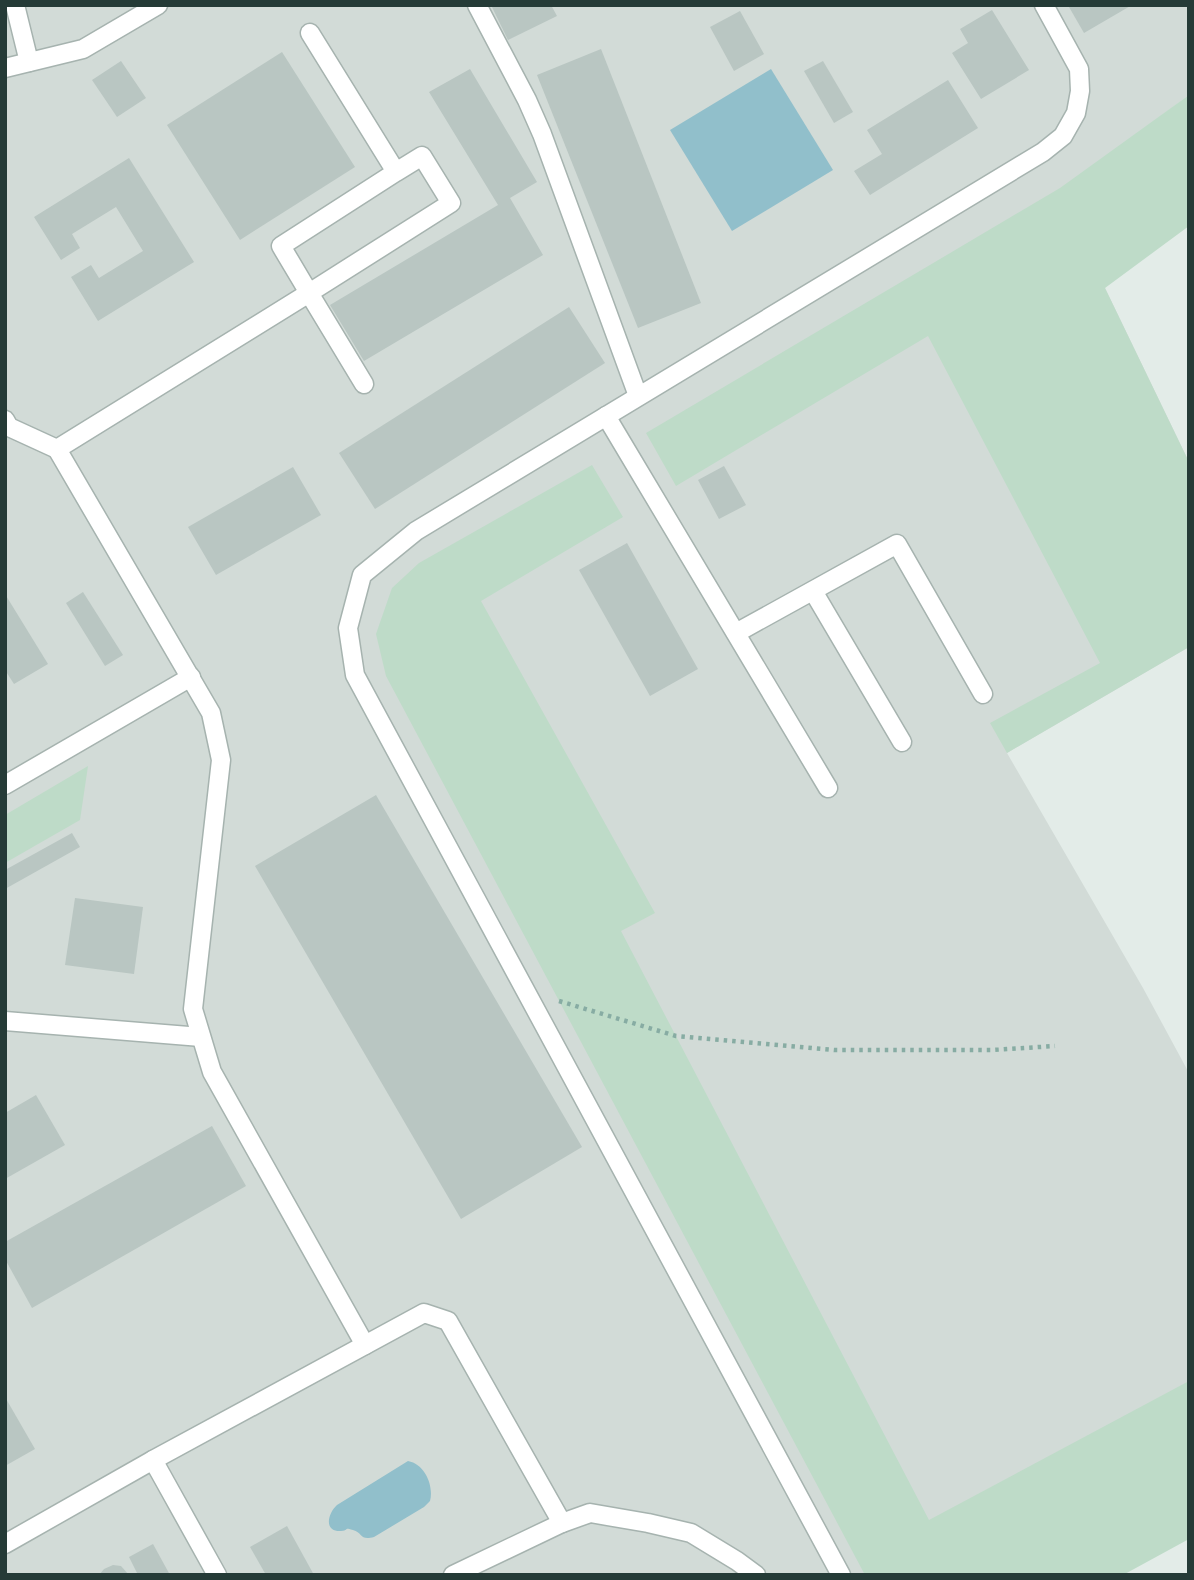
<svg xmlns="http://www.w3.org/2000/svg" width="1194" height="1580" viewBox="0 0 1194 1580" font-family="Barlow,sans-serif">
  <rect width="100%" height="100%" fill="#e3ece8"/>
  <!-- built -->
  <polygon fill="#d2dbd7" points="5,5 1189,5 1189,95 1149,125 1105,288 1189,462 1189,647 1007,753 1143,988 1189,1073 1189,1383 959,1575 5,1575"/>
  <!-- green -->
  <g fill="#bedbc8">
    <polygon points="1189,95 1189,226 1105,288 1189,462 1189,647 1007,753 990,723 1100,663 928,336 676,486 646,433 1060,188"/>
    <polygon points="592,465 623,517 481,601 655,913 621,931 929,1520 1189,1381 1189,1539 1123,1575 865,1575 386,676 376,634 392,588 419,563"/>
    <polygon points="88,766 80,820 5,863 5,815"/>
  </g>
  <!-- water -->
  <g fill="#91bfcb">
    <polygon points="771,69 833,170 732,231 670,130"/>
    <path d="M408 1461C425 1464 434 1486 430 1501L424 1507 374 1537C360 1541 363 1533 353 1530 343 1527 350 1530 341 1531 323 1532 328 1513 337 1505Z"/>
  </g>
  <!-- building -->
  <g fill="#b9c6c2">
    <polygon points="491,5 551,5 557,16 508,40"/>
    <polygon points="1072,5 1132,5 1084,33 1069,7"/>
    <polygon points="992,10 1029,70 981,99 952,53 968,43 960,29"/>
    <polygon points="740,11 764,54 734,71 710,27"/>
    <polygon points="601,49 701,303 638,328 537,75"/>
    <polygon points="282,52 355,167 240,240 167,125"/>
    <polygon points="121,61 146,98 117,117 92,80"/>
    <polygon points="823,61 853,112 834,123 804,71"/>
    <polygon points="470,69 537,182 510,198 543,255 364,361 330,305 498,205 429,92"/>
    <polygon points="948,80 978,128 870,195 854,171 882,154 867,130"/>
    <polygon points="129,158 194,262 98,321 71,277 91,265 99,278 143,251 116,207 72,234 80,248 61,260 34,217"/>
    <polygon points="569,307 605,363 375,509 339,453"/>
    <polygon points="724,466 746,505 719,519 698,480"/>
    <polygon points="293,467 321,515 216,575 188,527"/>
    <polygon points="627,543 698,669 650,696 579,570"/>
    <polygon points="83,592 123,655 105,666 66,603"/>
    <polygon points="5,594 48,664 14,684 5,670"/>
    <polygon points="376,795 582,1147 461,1219 255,866"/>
    <polygon points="72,833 80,847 5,889 5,870"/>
    <polygon points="75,898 143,907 134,974 65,965"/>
    <polygon points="36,1095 65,1145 5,1179 5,1113"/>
    <polygon points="212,1126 246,1186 32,1308 5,1259 5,1242"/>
    <polygon points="5,1397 35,1449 5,1466"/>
    <polygon points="287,1526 314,1575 266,1575 250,1547"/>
    <polygon points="153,1544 170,1575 138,1575 129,1557"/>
    <polygon points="113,1565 121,1566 129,1575 99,1575 104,1569"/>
  </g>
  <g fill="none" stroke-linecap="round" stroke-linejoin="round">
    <defs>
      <g id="lane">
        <polyline points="15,5 29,62"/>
        <polyline points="477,5 527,100 542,134 638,396"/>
        <polyline points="310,33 396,172 422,156 451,203 309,293 281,246 396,172"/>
        <polyline points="5,68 83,49 158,5"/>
        <polyline points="364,384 309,293 57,449 211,713 221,760 193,1009 212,1072 365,1345"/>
        <polyline points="606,416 828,788"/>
        <polyline points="5,420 9,427 57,449"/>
        <polyline points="813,591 902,742"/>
        <polyline points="736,633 897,544 983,694"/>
        <polyline points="5,785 191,677"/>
        <polyline points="5,1021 201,1037"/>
        <polyline points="153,1460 424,1313 448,1321 562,1523"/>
        <polyline points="5,1544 153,1460 217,1575"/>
        <polyline points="453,1575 562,1523 590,1513 648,1523 691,1533 737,1561 756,1575"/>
        <polyline points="841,1575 355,675 348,628 362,575 416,531 1043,152 1063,136 1076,113 1080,91 1079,69 1044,5"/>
      </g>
    </defs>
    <!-- lane casing -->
    <use href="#lane" stroke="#a6b3af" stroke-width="21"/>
    <!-- path -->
    <polyline stroke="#87aca3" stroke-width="4.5" stroke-dasharray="3.5 5" stroke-linecap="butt" points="559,1001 676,1036 835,1050 993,1050 1055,1046"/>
    <!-- lane -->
    <use href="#lane" stroke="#fff" stroke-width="18"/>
  </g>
  <!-- border -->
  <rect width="1194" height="1580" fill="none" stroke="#253b37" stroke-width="14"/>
</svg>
